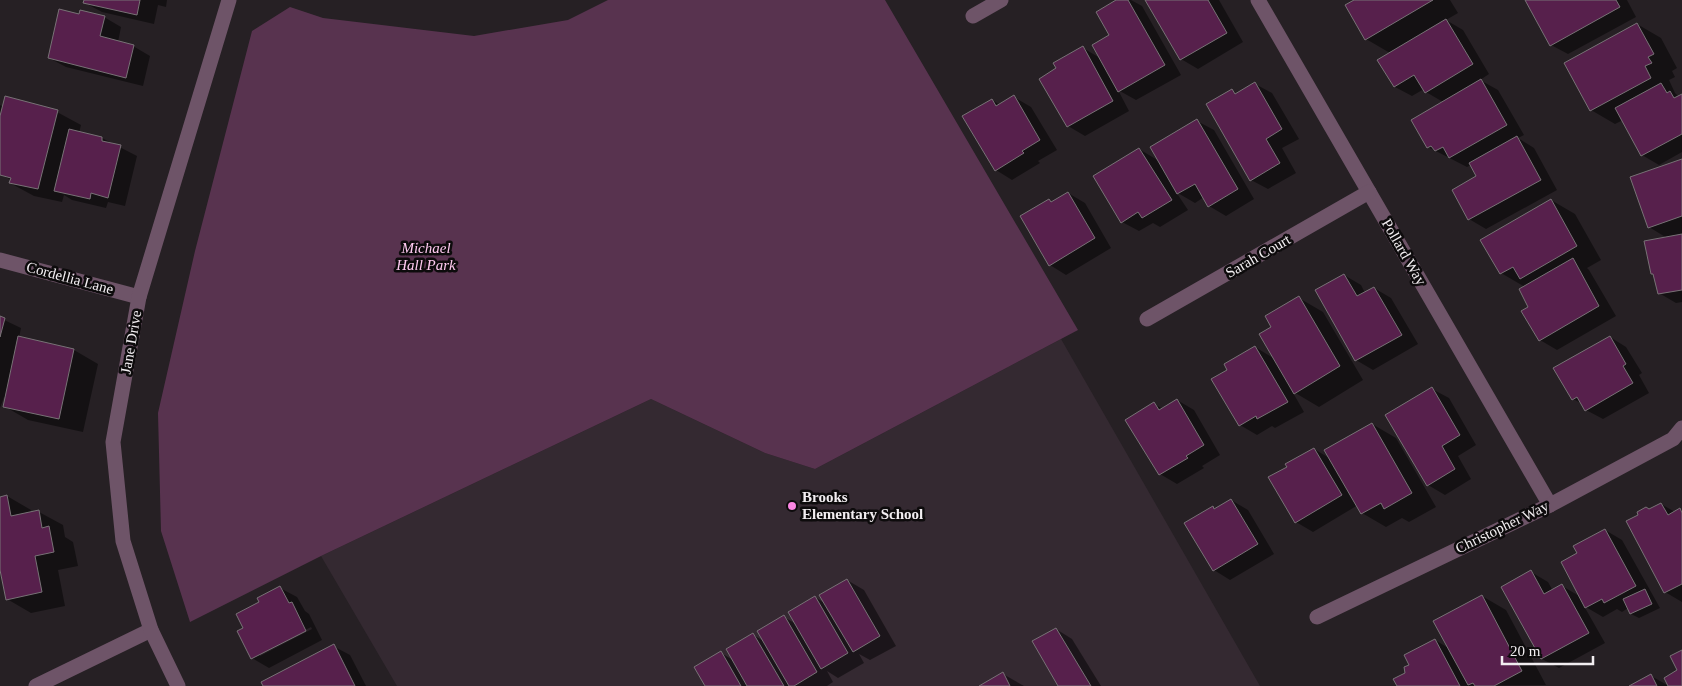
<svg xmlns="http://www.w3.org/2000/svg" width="1682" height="686" viewBox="0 0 1682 686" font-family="Georgia,serif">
  <rect width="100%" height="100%" fill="#262024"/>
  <!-- built -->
  <polygon fill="#342931" points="1061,339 1260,686 397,686 321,556 651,399 765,453 815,469"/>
  <!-- green -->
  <polygon fill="#58334f" points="608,0 885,0 1078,330 815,469 765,453 651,399 321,556 190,622 161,531 158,413 195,251 252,31 290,7 323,18 474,36 568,20"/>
  <!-- shadow -->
  <g fill="#0007" fill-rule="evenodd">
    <polygon points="85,0 167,0 166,7 158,5 154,24 102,12 85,3"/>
    <polygon points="1119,0 1131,0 1142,6 1181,75 1136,100 1118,90 1129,111 1085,136 1068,126 1058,69 1083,48 1100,58 1111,35"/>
    <polygon points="1147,0 1219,0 1243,42 1198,69 1181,59"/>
    <polygon points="1356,0 1450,0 1458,13 1446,20 1463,30 1489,74 1480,80 1498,90 1524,135 1518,138 1534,148 1557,190 1486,229 1469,219 1478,177 1471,165 1467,167 1428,147 1443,102 1426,92 1424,89 1412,96 1395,87 1379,60 1390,53 1366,39"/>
    <polygon points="1527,0 1627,0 1636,17 1568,54 1551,45"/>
    <polygon points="104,17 121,27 118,42 133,46 150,56 143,86 66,67 49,58"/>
    <polygon points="1637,24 1661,38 1677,68 1672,71 1675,77 1669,80 1675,93 1679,97 1682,96 1682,152 1659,165 1642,155 1623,120 1615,124 1591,110"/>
    <polygon points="1255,84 1272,93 1299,139 1282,148 1296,173 1268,189 1251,180 1232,91 1237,94"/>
    <polygon points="1014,97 1031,107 1057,150 1038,161 1040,163 1012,180 996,170 992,100 1000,105"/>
    <polygon points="0,105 3,107 57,112 81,125 79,133 102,138 137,156 125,206 108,202 106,208 72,200 64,195 62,202 34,196 10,183 11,180 0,174"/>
    <polygon points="1197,121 1214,130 1254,199 1226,216 1209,206 1204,197 1195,203 1176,192 1188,210 1160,227 1153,223 1139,231 1122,222 1139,149 1159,161"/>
    <polygon points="1682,160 1682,302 1676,303 1659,293 1667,238 1649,227"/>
    <polygon points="1068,193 1085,203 1111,248 1066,275 1050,265 1049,201 1052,203"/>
    <polygon points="1551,200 1575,214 1601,260 1587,268 1589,270 1616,316 1557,350 1540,340 1525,287 1501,273"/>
    <polygon points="1344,275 1361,285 1365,293 1374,288 1391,298 1418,344 1373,370 1356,360"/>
    <polygon points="1299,298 1323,312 1363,380 1319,407 1292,391 1304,412 1275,428 1272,426 1257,435 1240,425 1213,379 1229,370 1255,347 1275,359 1273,327"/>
    <polygon points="0,318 21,328 19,338 74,350 98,364 83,432 28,420 4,406 6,398 4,397 0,408"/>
    <polygon points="1610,337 1626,347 1642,373 1639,375 1649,393 1603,419 1586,410 1583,404 1573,399"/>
    <polygon points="1432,389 1449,398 1476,445 1458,456 1471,479 1445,495 1428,485"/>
    <polygon points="1177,400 1194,410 1220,455 1202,466 1204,468 1177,484 1160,474 1154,404 1163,409"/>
    <polygon points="1372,424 1396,438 1436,507 1409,522 1402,518 1386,527 1362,513 1358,505 1313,532 1296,522 1288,467 1314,449 1331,459"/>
    <polygon points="7,496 31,510 32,513 39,512 63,525 65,537 73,542 78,566 58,570 65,606 31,613 7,599 0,563 0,498"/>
    <polygon points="1231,500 1248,510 1274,554 1230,580 1214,570 1213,508 1216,510"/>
    <polygon points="1661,504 1675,512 1680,510 1682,511 1682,602 1665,592 1649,510"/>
    <polygon points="1605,530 1622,540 1660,608 1639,618 1631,614 1628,608 1622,612 1617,609 1603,617 1584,606 1605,643 1559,668 1542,659 1503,587 1531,572 1548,582 1553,591 1562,586 1581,597 1579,554"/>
    <polygon points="847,580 864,590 896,646 870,660 859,654 864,663 838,678 827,671 833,682 827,686 707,686 721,653 733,660 753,635 764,641 784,617 796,624 815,597 826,604"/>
    <path d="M280 588 297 597 305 611 309 614 322 640 269 668 252 658 261 603ZM311 627 312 629 260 656V653Z"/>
    <polygon points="1482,596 1506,610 1546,685 1398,686 1410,665 1435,640 1450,649"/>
    <polygon points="1056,629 1072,639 1101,686 1060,686"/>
    <polygon points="333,646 350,655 366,686 265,686"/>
    <polygon points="1003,674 1024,686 982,686"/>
    <polygon points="1651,676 1669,686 1632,686"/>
  </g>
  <!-- building -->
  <g fill="#57204c" stroke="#787276">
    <polygon points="84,0 140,0 137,15 83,3"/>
    <polygon points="1116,0 1128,0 1165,65 1118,92 1092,45 1109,35 1096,12"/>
    <polygon points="1145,0 1208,0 1227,33 1180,60"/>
    <polygon points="1354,0 1433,0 1365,40 1345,5"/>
    <polygon points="1525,0 1616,0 1620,7 1550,46"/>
    <polygon points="59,9 79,14 80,10 105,16 100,36 134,45 126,78 48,58"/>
    <polygon points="1446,19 1473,64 1425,93 1414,75 1394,87 1377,60"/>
    <polygon points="1637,23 1654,54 1648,57 1652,63 1645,66 1651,78 1590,111 1564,63"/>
    <polygon points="1083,46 1113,101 1067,127 1039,79 1056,68 1053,63"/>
    <polygon points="1481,79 1507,125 1449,158 1443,147 1435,151 1431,146 1427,148 1411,120"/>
    <polygon points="1255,82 1282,129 1266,139 1280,163 1250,181 1206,104 1232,89 1235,94"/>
    <polygon points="1661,83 1667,93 1670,91 1674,98 1682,94 1682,134 1641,156 1615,108"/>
    <polygon points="1014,95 1040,140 1022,151 1024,153 995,171 962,116 992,99 996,106"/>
    <polygon points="5,96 58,110 38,189 9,183 11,178 0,175 0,116"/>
    <polygon points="1197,119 1238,189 1208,207 1195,184 1177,194 1150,147"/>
    <polygon points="69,129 102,137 102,141 121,145 108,198 91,193 90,199 54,191"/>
    <polygon points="1517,136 1541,180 1468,220 1452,190 1476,176 1469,163"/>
    <polygon points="1139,148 1172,200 1142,218 1138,212 1121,223 1093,176"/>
    <polygon points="1682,159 1682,216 1648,228 1630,177"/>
    <polygon points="1068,192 1095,238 1049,266 1020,216 1049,199 1051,202"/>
    <polygon points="1551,199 1577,246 1520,279 1513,267 1500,274 1480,240"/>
    <polygon points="1682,234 1682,290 1658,294 1653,274 1651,274 1644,241"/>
    <polygon points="1573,258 1599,306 1539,341 1521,311 1528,307 1519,289"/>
    <polygon points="1344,274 1357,296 1374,287 1402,335 1355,361 1315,290"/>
    <polygon points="1299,296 1340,366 1294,394 1259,334 1271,327 1265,316"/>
    <polygon points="0,316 5,318 0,337"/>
    <polygon points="18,336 74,349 59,419 3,407"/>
    <polygon points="1610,336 1626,364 1623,366 1633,383 1585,411 1577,397 1572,400 1553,368"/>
    <polygon points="1255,346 1288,402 1257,419 1256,416 1239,426 1211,379 1227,370 1224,364"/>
    <polygon points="1432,387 1460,435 1442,446 1455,469 1427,486 1385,415"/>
    <polygon points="1177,399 1204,445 1186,456 1188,458 1159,475 1125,420 1154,402 1159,410"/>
    <polygon points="1372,423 1412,493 1384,509 1381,503 1361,514 1324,450"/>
    <polygon points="1314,448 1342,495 1295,523 1268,477 1287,467 1285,464"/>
    <polygon points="7,495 11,516 39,510 42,528 49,526 54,552 35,556 42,592 6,600 0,570 0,497"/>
    <polygon points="1231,499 1258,544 1213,571 1184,523 1213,506 1214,509"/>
    <polygon points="1661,503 1668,515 1680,508 1682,513 1682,584 1664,593 1626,521 1638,515 1637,512 1646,507 1649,509"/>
    <polygon points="1605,529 1636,586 1604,603 1602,599 1585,608 1561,562 1577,553 1573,546"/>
    <polygon points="1531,570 1544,594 1562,584 1589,633 1541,659 1501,587"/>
    <polygon points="847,579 880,636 853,652 819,595"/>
    <polygon points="280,586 289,603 292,602 306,631 251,659 237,631 243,628 236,614 259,602 257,598"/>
    <polygon points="1645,589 1652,604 1630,614 1623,599"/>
    <polygon points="1482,595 1522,671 1494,686 1475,686 1473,683 1468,685 1433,621"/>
    <polygon points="815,596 848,653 821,669 788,612"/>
    <polygon points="784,615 817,672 794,686 789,686 757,631"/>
    <polygon points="1056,628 1091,686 1058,686 1032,641"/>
    <polygon points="753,633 784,686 747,686 726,649"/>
    <polygon points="1435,639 1460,686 1397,686 1393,679 1405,673 1404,667 1409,665 1404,655"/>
    <polygon points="334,644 355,686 263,686 261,682"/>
    <polygon points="1682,650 1682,686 1668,686 1664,678 1677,670 1670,656"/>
    <polygon points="721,651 741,686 705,686 694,667"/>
    <polygon points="1003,672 1010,686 979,686"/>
    <polygon points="1651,674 1657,686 1629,686"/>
  </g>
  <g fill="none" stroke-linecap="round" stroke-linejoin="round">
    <!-- street -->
    <g stroke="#6e5468" stroke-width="15">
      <polyline points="1258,0 1550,505"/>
      <polyline points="973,16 1001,0"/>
      <polyline points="0,260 139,297"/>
      <polyline points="1147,319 1369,192"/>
      <polyline points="1317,617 1550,505 1673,439 1682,428"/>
      <polyline points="36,686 151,630"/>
      <polyline points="178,686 151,630 123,541 113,442 139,297 229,0"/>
    </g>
  </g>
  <!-- markers -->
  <circle fill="#fc86e3" stroke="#0d0b0c" stroke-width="2" cx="792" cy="506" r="5"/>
  <g text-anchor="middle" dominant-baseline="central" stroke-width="5" stroke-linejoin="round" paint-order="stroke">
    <!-- park labels -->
    <g font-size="15" font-style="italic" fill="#ffcaf1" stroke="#0d0b0c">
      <text x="426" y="248">Michael<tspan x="426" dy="17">Hall Park</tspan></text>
    </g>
    <!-- street labels -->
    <g font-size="15" fill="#f2eef1" stroke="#0d0b0c">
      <text transform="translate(1404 252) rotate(60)">Pollard Way</text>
      <text transform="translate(1258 256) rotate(-30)">Sarah Court</text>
      <text transform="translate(70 278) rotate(15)">Cordellia Lane</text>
      <text transform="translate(131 342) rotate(-80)">Jane Drive</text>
      <text transform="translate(1502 527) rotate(-26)">Christopher Way</text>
    </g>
    <!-- poi labels -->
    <g font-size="15" font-weight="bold" fill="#f2eef1" stroke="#0d0b0c" text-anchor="start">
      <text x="802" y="497">Brooks<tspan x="802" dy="17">Elementary School</tspan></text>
    </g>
  </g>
  <!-- scale -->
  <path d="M1502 656v8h91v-8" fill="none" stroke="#f2eef1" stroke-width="2.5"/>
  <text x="1510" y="656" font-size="15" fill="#f2eef1" stroke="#0d0b0c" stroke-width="4" paint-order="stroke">20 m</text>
</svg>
